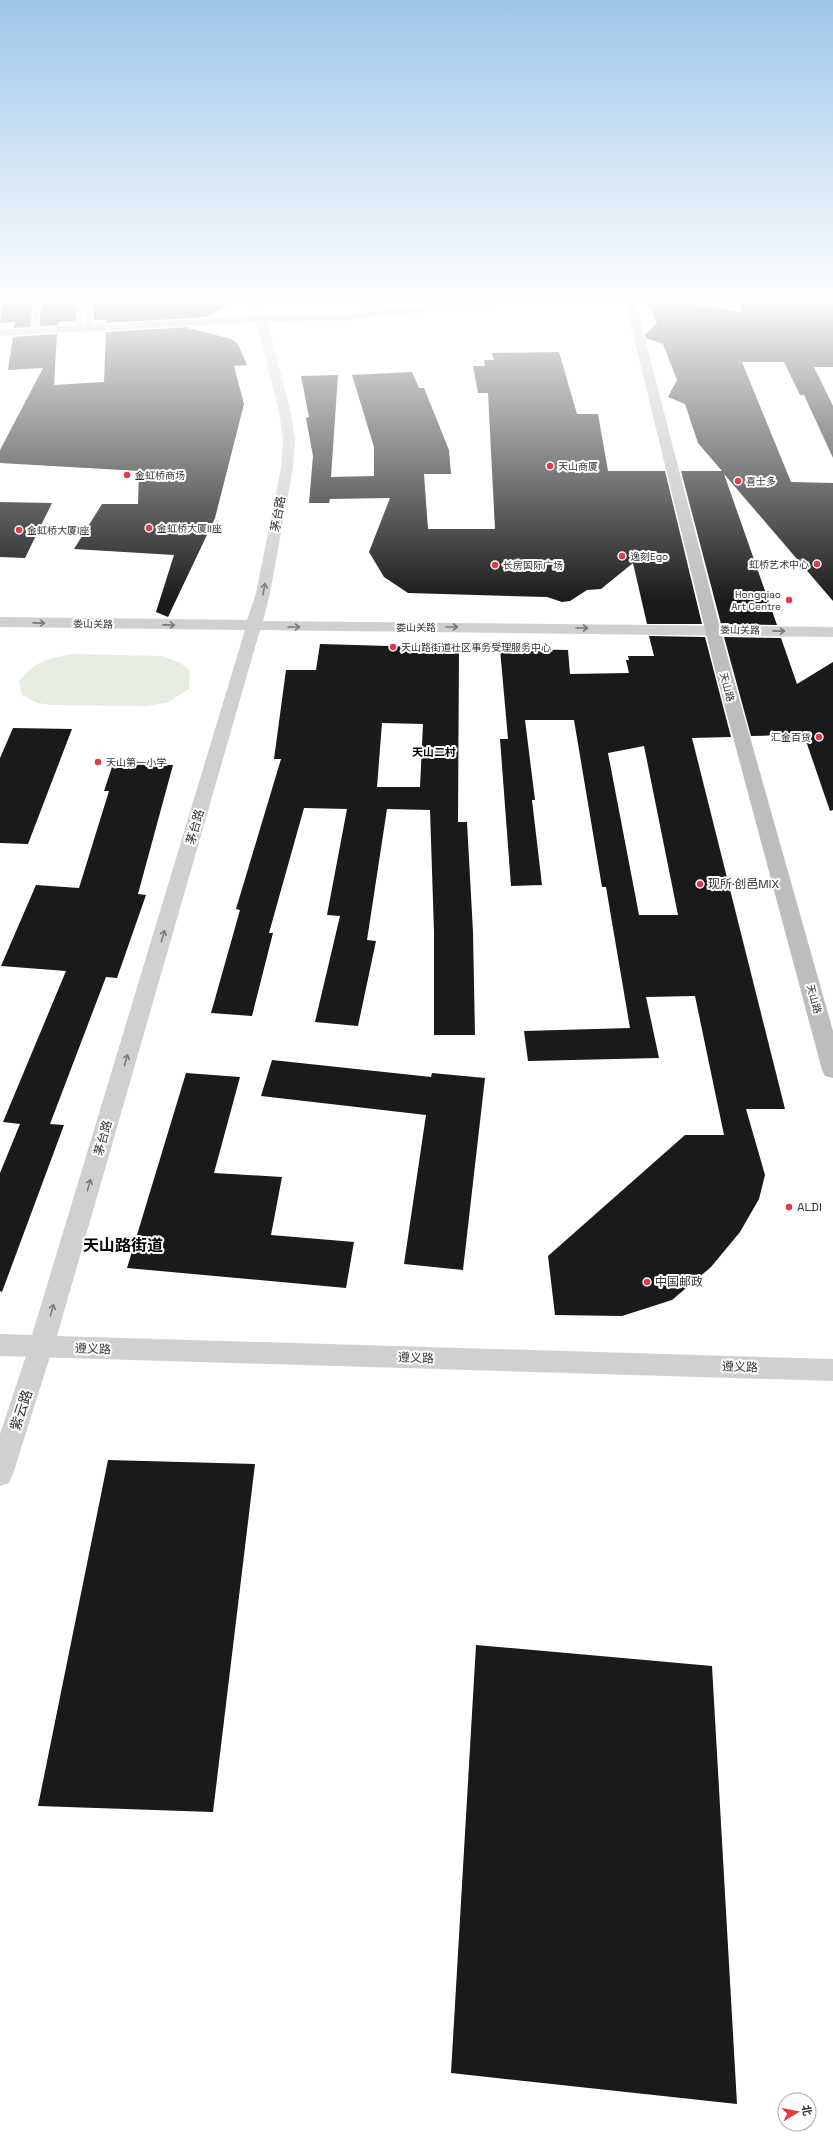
<svg xmlns="http://www.w3.org/2000/svg" width="833" height="2148" viewBox="0 0 833 2148" font-family="'Space Grotesk','Noto Sans SC',sans-serif">
  <rect width="100%" height="100%" fill="#fff"/>
  <!-- green -->
  <path fill="#e6ecdf" d="M72 654 162 656 181 663 190 671 189 689 168 702 147 706 51 705 38 703 22 695 19 681C36 660 46 660 72 654Z"/>
  <!-- building -->
  <g fill="#1a1a1a" fill-rule="evenodd">
    <polygon points="2,301 34,301 30,327 14,328 15,322 0,323"/>
    <polygon points="42,301 76,301 76,321 58,322 58,325 39,326"/>
    <polygon points="94,301 235,301 207,317 106,323 106,320 94,320"/>
    <polygon points="648,301 675,301 743,313 739,304 833,303 833,367 814,367 833,406 833,458 804,395 800,395 784,362 742,362 791,482 833,483 833,601 724,474 777,625 721,624 681,471 722,471 698,443 685,404 668,397 677,380 663,344 646,338 645,334 657,324"/>
    <polygon points="190,327 188,328 231,339 238,344 247,365 234,366 244,404 215,518 168,617 156,612 174,555 74,549 102,504 138,504 139,471 0,463 0,450 43,368 8,370 13,337 57,334 54,385 104,382 106,332"/>
    <polygon points="559,352 577,414 598,414 608,471 665,471 702,624 647,624 633,563 601,589 587,590 570,601 562,602 547,597 408,593 384,577 369,552 390,498 330,499 329,503 309,503 313,456 306,418 309,417 301,376 338,375 331,477 374,476 374,447 352,375 412,372 419,388 424,388 449,450 451,474 424,474 428,529 495,529 488,393 478,393 473,366 485,366 484,360 494,360 492,353"/>
    <polygon points="0,502 52,503 25,558 0,557"/>
    <path d="M649 636 705 637 731 737 692 738 785 1109H746L765 1175 759 1199 740 1232 711 1267 672 1300 622 1316 555 1315 548 1256 685 1135H724L695 996 646 997 659 1058 528 1061 524 1031 630 1028 606 887H602L574 720H525L535 800H532L542 885 511 886 500 739H508L500 649 568 650 570 674 629 673 626 660H629L628 656H654ZM644 746 678 915H639L608 753Z"/>
    <polygon points="724,637 781,638 797,684 833,662 833,810 830,811 805,738 786,735 751,736"/>
    <path d="M320 644 459 648 458 822H467L473 932 475 1035H434V932L430 810 387 809 367 940 376 941 358 1026 315 1022 340 916 327 915 347 809 304 808 269 933H273L252 1016 211 1013 240 910 236 909 281 759H274L286 670H316ZM382 723 423 724 420 787H377Z"/>
    <polygon points="13,728 72,729 28,844 0,843 0,758"/>
    <polygon points="113,764 173,765 138,894 146,895 117,978 106,977 50,1124 64,1125 2,1292 0,1291 0,1173 20,1124 3,1122 66,971 1,966 36,885 79,888 109,791 104,791"/>
    <polygon points="272,1060 431,1077 432,1073 485,1078 463,1270 404,1264 426,1115 261,1096"/>
    <polygon points="186,1073 240,1077 214,1173 282,1177 271,1235 354,1242 346,1288 127,1268"/>
    <polygon points="108,1460 255,1464 213,1812 38,1806"/>
    <polygon points="476,1645 712,1666 737,2104 451,2073"/>
  </g>
  <g fill="none" stroke-linecap="round" stroke-linejoin="round">
    <!-- service -->
    <g fill="#d0d0d0" fill-rule="evenodd">
      <polygon points="35,301 41,301 37,331 34,333 31,331"/>
      <polygon points="77,301 83,301 83,329 80,331 77,329"/>
      <polygon points="87,301 93,301 93,329 90,331 87,329"/>
    </g>
    <!-- minor -->
    <polygon fill="#d0d0d0" fill-rule="evenodd" points="41,1336 50,1340 53,1347 13,1474 9,1483 0,1486 0,1434 29,1347 32,1340"/>
    <!-- tertiary -->
    <polygon fill="#d0d0d0" fill-rule="evenodd" points="251,301 261,301 291,412 295,440 293,468 270,593 263,621 833,627 833,637 260,630 57,1336 833,1359 833,1381 0,1356 0,1334 32,1335 245,630 0,627 0,617 247,620 256,593 281,468 283,440 279,412"/>
    <!-- secondary -->
    <g fill="#bdbdbd" fill-rule="evenodd">
      <polygon points="470,301 502,301 497,304 347,320 261,322 0,336 0,330 261,316 347,314"/>
      <polygon points="625,301 635,301 730,666 833,1031 833,1078 825,1076 822,1070 714,666"/>
    </g>
  </g>
  <!-- one-way arrows -->
  <defs><path id="oneway-shaft" d="M-6 0H5M1.5-3L5.5 0L1.5 3" fill="none" stroke-width="1.6" stroke-linecap="round" stroke-linejoin="round"/></defs>
  <g stroke="#7a7a7a">
    <use href="#oneway-shaft" transform="translate(264 589) rotate(-79)"/>
    <use href="#oneway-shaft" transform="translate(39 623) rotate(1)"/>
    <use href="#oneway-shaft" transform="translate(169 625) rotate(1)"/>
    <use href="#oneway-shaft" transform="translate(294 627)"/>
    <use href="#oneway-shaft" transform="translate(452 627)"/>
    <use href="#oneway-shaft" transform="translate(582 628)"/>
    <use href="#oneway-shaft" transform="translate(779 631) rotate(1)"/>
    <use href="#oneway-shaft" transform="translate(163 936) rotate(-74)"/>
    <use href="#oneway-shaft" transform="translate(126 1060) rotate(-74)"/>
    <use href="#oneway-shaft" transform="translate(89 1185) rotate(-74)"/>
    <use href="#oneway-shaft" transform="translate(52 1310) rotate(-74)"/>
  </g>
  <!-- sky -->
  <linearGradient id="sky" x2="0" y2="1"><stop stop-color="#9ec6ea"/><stop offset="0.5" stop-color="#fff"/><stop offset="1" stop-color="#fff" stop-opacity="0"/></linearGradient>
  <rect width="833" height="601" fill="url(#sky)"/>
  <!-- markers -->
  <g fill="#e63946" stroke="#fff" stroke-width="1.5">
    <circle cx="550" cy="466" r="4"/>
    <circle cx="127" cy="475" r="4"/>
    <circle cx="738" cy="481" r="4"/>
    <circle cx="149" cy="528" r="4"/>
    <circle cx="19" cy="530" r="4"/>
    <circle cx="622" cy="556" r="4"/>
    <circle cx="817" cy="564" r="4"/>
    <circle cx="495" cy="565" r="4"/>
    <circle cx="789" cy="600" r="4"/>
    <circle cx="393" cy="647" r="4"/>
    <circle cx="819" cy="737" r="4"/>
    <circle cx="98" cy="762" r="4"/>
    <circle cx="700" cy="884" r="4"/>
    <circle cx="789" cy="1207" r="4"/>
    <circle cx="647" cy="1282" r="4"/>
  </g>
  <g text-anchor="middle" dominant-baseline="central" stroke-width="4" stroke-linejoin="round" paint-order="stroke">
    <!-- far-poi labels -->
    <g font-size="10" fill="#333" stroke="#fff" text-anchor="start">
      <text x="558" y="466">天山商厦</text>
      <text x="135" y="475">金虹桥商场</text>
      <text x="746" y="481">喜士多</text>
      <text x="157" y="528">金虹桥大厦II座</text>
      <text x="27" y="530">金虹桥大厦I座</text>
      <text x="630" y="556">逸刻Ego</text>
      <text x="809" y="564" text-anchor="end">虹桥艺术中心</text>
      <text x="503" y="565">长房国际广场</text>
      <text x="781" y="594" text-anchor="end">Hongqiao<tspan x="781" dy="12">Art Centre</tspan></text>
      <text x="401" y="647">天山路街道社区事务受理服务中心</text>
      <text x="811" y="737" text-anchor="end">汇金百货</text>
      <text x="106" y="762">天山第一小学</text>
    </g>
    <!-- far-street labels -->
    <g font-size="10" fill="#333" stroke="#fff">
      <text transform="translate(93 624) rotate(1)">娄山关路</text>
      <text x="416" y="627">娄山关路</text>
      <text transform="translate(740 630) rotate(1)">娄山关路</text>
      <text transform="translate(727 687) rotate(75)">天山路</text>
      <text transform="translate(814 999) rotate(75)">天山路</text>
    </g>
    <!-- far-neighbourhood labels -->
    <g font-size="11" font-weight="bold" fill="#000" stroke="#fff">
      <text x="434" y="752">天山二村</text>
    </g>
    <!-- street labels -->
    <g font-size="12" fill="#333" stroke="#fff">
      <text transform="translate(278 514) rotate(-80)">茅台路</text>
      <text transform="translate(195 827) rotate(-74)">茅台路</text>
      <text transform="translate(103 1138) rotate(-74)">茅台路</text>
      <text transform="translate(93 1349) rotate(2)">遵义路</text>
      <text transform="translate(416 1358) rotate(2)">遵义路</text>
      <text transform="translate(740 1367) rotate(2)">遵义路</text>
    </g>
    <!-- poi labels -->
    <g font-size="12" fill="#333" stroke="#fff" text-anchor="start">
      <text x="708" y="884">现所·创邑MIX</text>
      <text x="797" y="1207">ALDI</text>
      <text x="655" y="1282">中国邮政</text>
    </g>
    <!-- near-street labels -->
    <g font-size="14" fill="#333" stroke="#fff">
      <text transform="translate(21 1410) rotate(-72)">紫云路</text>
    </g>
    <!-- district labels -->
    <g font-size="16" font-weight="bold" fill="#000" stroke="#fff">
      <text x="123" y="1245">天山路街道</text>
    </g>
  </g>
  <!-- north arrow -->
  <g transform="translate(797 2112) rotate(80)"><circle r="19" fill="#ffffff" stroke="#adadad"/>
  <path d="M0-3L7 15L0 10L-7 15Z" fill="#e63946"/>
  <text y="-6" font-size="11" font-weight="bold" text-anchor="middle" fill="#333333">北</text>
  </g>
</svg>
